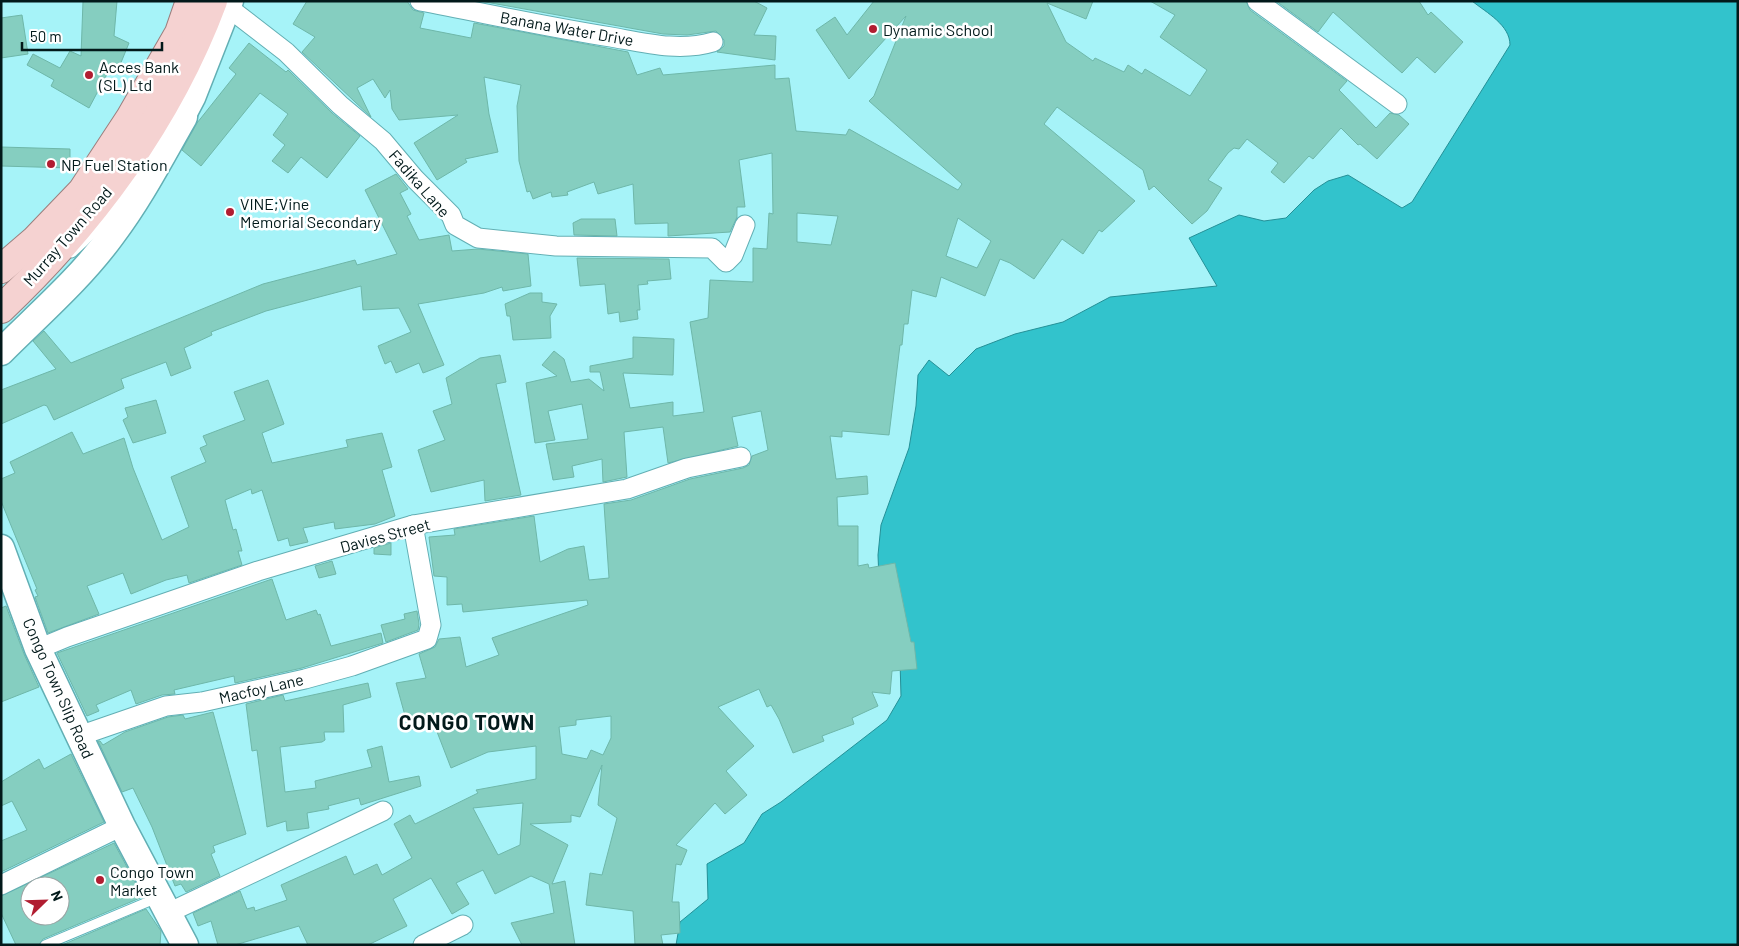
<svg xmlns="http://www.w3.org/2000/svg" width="1739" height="946" viewBox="0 0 1739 946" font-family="Barlow,sans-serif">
  <rect width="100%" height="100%" fill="#a6f3f8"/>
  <!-- water -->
  <path fill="#32c3cc" stroke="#249097" d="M1472 1H1738V945H676L680 922 708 899 707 864 744 843 762 814 781 802 887 720 901 696 900 661 880 605 878 555 881 525 909 448 916 406 918 375 929 360 949 376 976 349 1015 334 1063 322 1110 297 1217 286 1189 238 1239 215 1264 221 1286 218 1314 190 1328 181 1348 175 1402 208 1412 202 1510 45C1510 25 1487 13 1472 1Z"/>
  <!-- building -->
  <g fill="#85cec0" stroke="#6eb7a9" fill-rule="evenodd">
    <polygon points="83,1 117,1 114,36 129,43 120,65 113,63 89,108 51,86 54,80 27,65 33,54 60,68 70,51 81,56"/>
    <path d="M307 1H407L413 10 424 13 420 28 471 38 474 23 628 52 637 75 660 68 663 75 775 65V79L789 78 796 131 846 135 849 129 958 190 962 184 869 101 874 96 906 16 849 79 816 30 835 17 847 35 874 1H1093L1086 19 1047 3 1066 42 1093 61 1095 58 1124 72 1128 65 1142 74 1145 69 1190 96 1207 70 1160 37 1175 15 1150 1H1246L1250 10 1347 81 1339 90 1376 128 1390 113 1399 115 1409 124 1377 159 1360 144 1358 145 1341 128 1313 159 1309 156 1284 183 1271 172 1278 163 1247 139 1239 149 1234 148 1228 153 1208 180 1222 188 1207 211 1192 224 1154 186 1149 190 1143 170 1057 107 1044 124 1135 201 1102 232 1099 230 1083 254 1062 239 1034 279 1010 263 1000 259 985 296 941 277 936 297 912 290 908 324H904L902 345H900L889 435 842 431V437L830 436 836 479 867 476 868 494 837 497 838 526H858V566L868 564 869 568 895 563 911 642H914L917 669 892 671 890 694 872 692 878 706 852 718 854 724 822 736 824 741 793 753 779 719 771 705 767 707 759 689 718 707 754 746 726 771 747 795 725 814 715 803 676 845 687 850 681 865 676 864 672 902H679L680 933 661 935 663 945H635L633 911 586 905 590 873 602 875 617 818 598 805 602 765 580 817 571 815V822L530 824 568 845 552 884 565 881 575 945H522L511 923 554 913 549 884 531 876 495 894 483 870 456 883 469 904 452 914 431 878 393 899 407 926 368 945H308L299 926 235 945H218L211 921 198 926 193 913 240 891 247 909 254 907 255 911 287 900 281 885 346 856 354 875 377 864 382 875 412 858 394 824 410 815 415 824 478 793 476 790 536 779V746L488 752 451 768 434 724 409 730 396 683 426 678 419 654 435 647 439 639 460 637 466 667 499 655 492 638 588 605 587 600 463 612 462 604 447 605V577L434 576 429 537 455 535 454 529 534 516 540 562 568 549 584 546 589 580 609 578 604 504 631 500 690 479 743 468 749 465 752 456 768 450 761 411 732 417 738 446 668 463 663 427 624 432 627 477 603 482 602 459 572 466 574 477 553 480 546 444 588 439 582 404 548 411 555 440 535 443 526 383 557 376 542 365 554 351 564 359 571 382 589 379 604 391 600 372H590V366L633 358V337L674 339 673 375 623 373 630 408 673 402V416L704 412 690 322 708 318 710 280 753 282V248L767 249 769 213 773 214 772 153 739 160 745 207H737V217L730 232 668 236V223L635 224 633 184 598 194 594 182 567 192 568 195 552 197 551 192 533 199 530 191 527 192 519 161 517 106 521 85 484 77 489 114 498 152 465 159 467 162 437 180 414 143 458 115 399 120 392 109 390 90 385 98 373 79 357 88 371 117 302 52 315 37 293 24ZM797 213 838 216 831 245 797 242ZM958 218 991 241 977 268 946 256ZM611 716V738L603 755 591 750 587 759 562 754 559 727 576 725V720ZM523 803 520 845 498 855 473 808Z"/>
    <polygon points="480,1 754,1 767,8 754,35 776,36 775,60 717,52 724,46 724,40 716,31 687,35 663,34"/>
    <polygon points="1276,1 1419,1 1428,15 1431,12 1463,42 1435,73 1417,57 1402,73 1333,12 1318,32"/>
    <polygon points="22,15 28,54 1,58 1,18"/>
    <polygon points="249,43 286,72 288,70 332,113 360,136 327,178 301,157 288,173 272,161 285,145 273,135 288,114 260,93 201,166 182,150 197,123 236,74 229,68"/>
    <polygon points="1,147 70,149 70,168 1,166"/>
    <polygon points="396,174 408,189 400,193 411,214 407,216 419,240 449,235 452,251 478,249 528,254 531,286 503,291 502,287 484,293 418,304 444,365 423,373 419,363 396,373 391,361 385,364 378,346 411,332 399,308 363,310 361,286 266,311 211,332 212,335 184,348 191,368 171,376 166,362 121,379 124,388 54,420 47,406 44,405 1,424 1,390 56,369 33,341 44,331 71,363 263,284 355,260 357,265 397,254 365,190"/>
    <polygon points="581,219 615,219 617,236 574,235 573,223"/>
    <polygon points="577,258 669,259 671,279 647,281 648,284 638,285 640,310 637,310 638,319 620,322 619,312 608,314 605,284 580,286"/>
    <polygon points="530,293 542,293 542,302 557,304 550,316 551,338 513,340 510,316 507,316 505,304"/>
    <polygon points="500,355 506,382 496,384 521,495 485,501 484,480 431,492 418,450 445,440 433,411 452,404 446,378 480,358"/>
    <polygon points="268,380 284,424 262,433 272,463 348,447 346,440 382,433 392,467 382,470 395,516 375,524 335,529 334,522 303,528 308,542 290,546 288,538 278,541 262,490 252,494 251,489 225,500 233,530 236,529 242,551 238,551 242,565 189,583 187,575 166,580 131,594 123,573 87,586 99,614 48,633 35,597 38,596 35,590 37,589 1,501 1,479 15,473 10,462 72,432 83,454 124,438 133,468 162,540 189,527 171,477 206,462 200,448 207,445 203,436 245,420 234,392"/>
    <polygon points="156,400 166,433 133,443 123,420 128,417 125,408"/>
    <polygon points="391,543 391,555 374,554 374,548"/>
    <polygon points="332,561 336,574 319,578 315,566"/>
    <polygon points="272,579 286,620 316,610 318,615 320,614 331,646 381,633 383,643 302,668 235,683 234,676 174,690 175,694 162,695 136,704 131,690 96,705 99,711 87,716 57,653"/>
    <polygon points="6,606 24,654 39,687 1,702 1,608"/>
    <polygon points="417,611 419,624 418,630 386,642 381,625 405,619 404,614"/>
    <polygon points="368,683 371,697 343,705 344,732 324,732 325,740 322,742 280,747 285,792 316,788 315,781 372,767 367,750 382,746 389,782 419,776 421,786 361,805 359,798 328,806 329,809 307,813 309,828 287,831 286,821 267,827 257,750 252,751 246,704 283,695 285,701"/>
    <polygon points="213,712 246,834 213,846 215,852 211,854 220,876 186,892 181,884 175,886 152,827 133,788 122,792 98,741 100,741 103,745 125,732 168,717 183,715 185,719"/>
    <polygon points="71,754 104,822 1,872 1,841 27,830 12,801 1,806 1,782 39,759 44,769"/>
    <path d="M114 843 142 895 139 896 140 898 43 939 39 945H16L1 913V896ZM30 886H60V916H30Z"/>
    <polygon points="146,909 161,931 160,945 62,945"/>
  </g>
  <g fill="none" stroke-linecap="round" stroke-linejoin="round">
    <defs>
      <g id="service">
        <path d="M72 253C99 229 123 202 138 168"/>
        <polyline points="45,945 157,898"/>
      </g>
      <g id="minor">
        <path d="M420 1C484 13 547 27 611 37 645 43 680 52 713 42"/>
        <polyline points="1257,1 1397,104"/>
        <polyline points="229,8 286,52 340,105 383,141 415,179 451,215 455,225 478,238 556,246 712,248 726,262 733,255 745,225"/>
        <polyline points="38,649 67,637 258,571 413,525 627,489 687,468 741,457"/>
        <polyline points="79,736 166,706 202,702 305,679 352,666 427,639 431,625 413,525"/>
        <polyline points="1,885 122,826"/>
        <polyline points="168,913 383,811"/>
        <polyline points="423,945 463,925"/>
      </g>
      <polyline id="tertiary" points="184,117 194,98 232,1"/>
      <g id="secondary">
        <path d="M1 352C39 314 80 279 112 235 140 198 161 157 184 117"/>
        <polyline points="1,548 38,649 122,826 185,945"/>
      </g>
      <g id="primary">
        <polyline points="1,269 35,240 82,191 130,118 179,33 190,1"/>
        <path d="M1 309C92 223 169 119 213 1"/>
      </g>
    </defs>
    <!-- service casing -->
    <use href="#service" stroke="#62afb4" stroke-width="11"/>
    <!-- minor casing -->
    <use href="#minor" stroke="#62afb4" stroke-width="21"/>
    <!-- tertiary casing -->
    <use href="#tertiary" stroke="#62afb4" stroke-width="25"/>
    <!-- secondary casing -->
    <use href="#secondary" stroke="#62afb4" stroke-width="29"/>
    <!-- primary casing -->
    <use href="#primary" stroke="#9b7e7d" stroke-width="30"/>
    <!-- service -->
    <use href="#service" stroke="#fff" stroke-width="9"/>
    <!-- minor -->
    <use href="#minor" stroke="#fff" stroke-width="19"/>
    <!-- tertiary -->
    <use href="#tertiary" stroke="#fff" stroke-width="22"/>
    <!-- secondary -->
    <use href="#secondary" stroke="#fff" stroke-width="26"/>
    <!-- primary -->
    <use href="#primary" stroke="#f5d2d1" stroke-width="28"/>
  </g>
  <!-- markers -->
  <g fill="#b11d31" stroke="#fff" stroke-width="2">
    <circle cx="873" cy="29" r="5"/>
    <circle cx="89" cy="75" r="5"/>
    <circle cx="51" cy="164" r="5"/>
    <circle cx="230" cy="212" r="5"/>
    <circle cx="100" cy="880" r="5"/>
  </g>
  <g text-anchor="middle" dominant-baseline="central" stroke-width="5" stroke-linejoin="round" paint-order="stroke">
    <!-- street labels -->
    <g font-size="16" fill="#02191a" stroke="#fff">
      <text transform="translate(567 28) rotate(10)">Banana Water Drive</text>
      <text transform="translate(420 183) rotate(49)">Fadika Lane</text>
      <text transform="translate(67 236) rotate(-49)">Murray Town Road</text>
      <text transform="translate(385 535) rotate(-15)">Davies Street</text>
      <text transform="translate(59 688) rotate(66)">Congo Town Slip Road</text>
      <text transform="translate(261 688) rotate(-13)">Macfoy Lane</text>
    </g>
    <!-- poi labels -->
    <g font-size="16" fill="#02191a" stroke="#fff" text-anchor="start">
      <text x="883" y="29">Dynamic School</text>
      <text x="99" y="66">Acces Bank<tspan x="99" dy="18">(SL) Ltd</tspan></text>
      <text x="61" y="164">NP Fuel Station</text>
      <text x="240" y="203">VINE;Vine<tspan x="240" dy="18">Memorial Secondary</tspan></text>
      <text x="110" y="871">Congo Town<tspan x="110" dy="18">Market</tspan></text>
    </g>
    <!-- district labels -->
    <g font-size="21" font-weight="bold" letter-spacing="1" fill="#02191a" stroke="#fff">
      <text x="467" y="721">CONGO TOWN</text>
    </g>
  </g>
  <!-- border -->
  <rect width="1739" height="946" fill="none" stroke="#02191a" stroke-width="5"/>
  <!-- north arrow -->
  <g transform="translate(45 901) rotate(67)"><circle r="24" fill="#ffffff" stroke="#9aa3a3"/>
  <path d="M0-4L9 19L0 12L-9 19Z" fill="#b11d31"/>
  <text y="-8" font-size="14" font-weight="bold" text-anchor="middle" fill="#02191a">N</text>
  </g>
  <!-- scale -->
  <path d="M22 42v8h140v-8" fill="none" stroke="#02191a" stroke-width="2.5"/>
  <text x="30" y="42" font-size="15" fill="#02191a" stroke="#ffffff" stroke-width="4" paint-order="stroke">50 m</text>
</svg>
